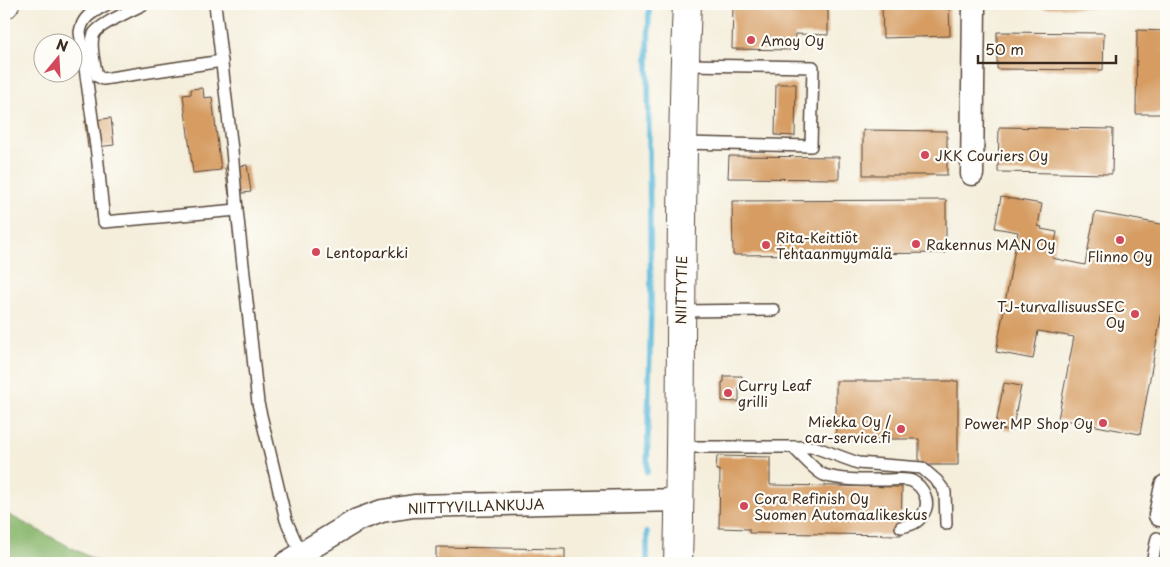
<svg xmlns="http://www.w3.org/2000/svg" width="1170" height="567" viewBox="0 0 1170 567" font-family="'Playpen Sans',sans-serif">
  <rect width="100%" height="100%" fill="#fdfcf7"/>
  <filter id="ink" filterUnits="userSpaceOnUse"><feTurbulence type="fractalNoise" baseFrequency=".02" numOctaves="2"/><feDisplacementMap in="SourceGraphic" scale="10" xChannelSelector="R" yChannelSelector="G"/><feConvolveMatrix kernelMatrix="1 2 1 2 8 2 1 2 1" color-interpolation-filters="sRGB"/></filter>
  <filter id="wash" filterUnits="userSpaceOnUse"><feTurbulence type="fractalNoise" baseFrequency=".0096" numOctaves="4" result="noise"/><feDisplacementMap in="SourceGraphic" scale="20" xChannelSelector="R" yChannelSelector="G"/><feGaussianBlur stdDeviation="1.12" result="paint"/><feColorMatrix in="noise" values="0 0 0 0 0 0 0 0 0 0 0 0 0 0 0 0 0 1.4 0 .05"/><feComposite in="paint" operator="in"/></filter>
  <g filter="url(#wash)">
    <rect width="100%" height="100%" fill="#f4eedb"/>
    <!-- forest -->
    <polygon fill="#8cb870" stroke="#647147" points="4,512 9,515 101,563 4,563"/>
    <g fill="none" stroke-linecap="round" stroke-linejoin="round">
      <!-- stream -->
      <g stroke="#5cb9da" stroke-width="5.5">
        <polyline points="647,472 651,303 648,63 649,4"/>
        <polyline points="647,563 647,532"/>
      </g>
    </g>
    <g id="blocks">
      <!-- building -->
      <g fill="#d69c62">
        <polygon points="733,4 828,4 828,35 795,34 794,50 732,49"/>
        <polygon points="882,4 949,4 950,36 883,38"/>
        <polygon points="1042,4 1110,4 1110,7 1042,8"/>
        <polygon points="1137,30 1166,31 1166,114 1136,114"/>
        <polygon points="997,32 1104,33 1103,70 997,69"/>
        <polygon points="776,84 796,84 795,136 775,135"/>
        <polygon points="203,88 204,98 212,97 221,170 193,173 183,95 191,94 191,89"/>
        <polygon points="111,118 114,145 88,148 85,121"/>
        <polygon points="999,127 1113,129 1112,174 998,172"/>
        <polygon points="863,130 947,131 947,175 863,175"/>
        <polygon points="729,156 839,157 839,179 728,178"/>
        <polygon points="247,165 251,192 229,195 225,168"/>
        <polygon points="1001,197 1042,204 1038,226 1042,227 1041,229 1057,232 1052,258 1085,265 1095,212 1166,225 1166,289 1140,434 1058,419 1074,337 1038,331 1033,359 996,352 1018,232 995,228"/>
        <polygon points="946,200 946,253 733,255 732,201"/>
        <polygon points="724,376 742,376 742,384 739,384 739,402 722,401 722,382 724,382"/>
        <polygon points="836,381 958,381 958,465 919,465 919,439 836,439"/>
        <polygon points="1004,383 1021,386 1012,431 995,428"/>
        <polygon points="717,456 770,457 770,485 902,487 901,535 749,533 749,529 719,528 720,470 716,470"/>
        <polygon points="436,547 565,549 565,563 436,563"/>
      </g>
    </g>
  </g>
  <g filter="url(#ink)">
    <use href="#blocks" fill-opacity="0" stroke="#57473a" stroke-width="1"/>
    <g fill="none" stroke-linecap="round" stroke-linejoin="round">
      <defs>
        <g id="service">
          <path d="M107 4C94 12 83 15 80 32L97 154 104 222 237 210 258 403 286 520 301 554"/>
          <path d="M144 4C134 9 98 25 94 34 89 44 95 65 97 76L103 79 222 61"/>
          <polyline points="215,4 232,150 237,210"/>
          <polyline points="683,143 811,146 813,67 685,65"/>
          <polyline points="680,311 774,310"/>
          <polyline points="680,447 814,447 858,463 922,468 937,481 945,492 946,524"/>
          <path d="M793 447C800 454 817 473 824 475 844 481 865 480 886 480 893 480 905 478 912 481 924 487 931 503 923 514 918 523 911 525 901 527"/>
          <polyline points="1152,563 1157,538"/>
        </g>
        <g id="minor">
          <polyline points="972,174 974,4"/>
          <polyline points="1160,515 1166,486"/>
          <polyline points="286,563 357,520 382,511 414,506 679,500"/>
        </g>
        <polyline id="tertiary" points="4,4 5,4"/>
        <path id="secondary" d="M678 563C683 377 679 190 687 4"/>
      </defs>
      <!-- service casing -->
      <use href="#service" stroke="#57473a" stroke-width="14"/>
      <!-- minor casing -->
      <use href="#minor" stroke="#57473a" stroke-width="25"/>
      <!-- tertiary casing -->
      <use href="#tertiary" stroke="#57473a" stroke-width="30"/>
      <!-- secondary casing -->
      <use href="#secondary" stroke="#57473a" stroke-width="30"/>
      <!-- service -->
      <use href="#service" stroke="#fff" stroke-width="11"/>
      <!-- minor -->
      <use href="#minor" stroke="#fff" stroke-width="22"/>
      <!-- tertiary -->
      <use href="#tertiary" stroke="#fff" stroke-width="28"/>
      <!-- secondary -->
      <use href="#secondary" stroke="#fff" stroke-width="28"/>
    </g>
  </g>
  <!-- markers -->
  <g fill="#d1495b" stroke="#fdfcf7" stroke-width="2">
    <circle cx="751" cy="40" r="5"/>
    <circle cx="925" cy="155" r="5"/>
    <circle cx="1120" cy="240" r="5"/>
    <circle cx="916" cy="244" r="5"/>
    <circle cx="766" cy="245" r="5"/>
    <circle cx="316" cy="252" r="5"/>
    <circle cx="1135" cy="314" r="5"/>
    <circle cx="728" cy="393" r="5"/>
    <circle cx="1103" cy="423" r="5"/>
    <circle cx="901" cy="429" r="5"/>
    <circle cx="744" cy="506" r="5"/>
  </g>
  <g text-anchor="middle" dominant-baseline="central" stroke-width="4.5" stroke-linejoin="round" paint-order="stroke">
    <!-- poi labels -->
    <g font-size="14" fill="#3b2a1e" stroke="#fdfcf7" text-anchor="start">
      <text x="761" y="40">Amoy Oy</text>
      <text x="935" y="155">JKK Couriers Oy</text>
      <text x="776" y="237">Rita-Keittiöt<tspan x="776" dy="16">Tehtaanmyymälä</tspan></text>
      <text x="926" y="244">Rakennus MAN Oy</text>
      <text x="326" y="252">Lentoparkki</text>
      <text x="1120" y="256" text-anchor="middle">Flinno Oy</text>
      <text x="1125" y="306" text-anchor="end">TJ-turvallisuusSEC<tspan x="1125" dy="16">Oy</tspan></text>
      <text x="738" y="385">Curry Leaf<tspan x="738" dy="16">grilli</tspan></text>
      <text x="891" y="421" text-anchor="end">Miekka Oy /<tspan x="891" dy="16">car-service.fi</tspan></text>
      <text x="1093" y="423" text-anchor="end">Power MP Shop Oy</text>
      <text x="754" y="498">Cora Refinish Oy<tspan x="754" dy="16">Suomen Automaalikeskus</tspan></text>
    </g>
    <!-- street labels -->
    <g font-size="14" fill="#3b2a1e" stroke="#fdfcf7">
      <text transform="translate(681 290) rotate(-89)">NIITTYTIE</text>
      <text transform="translate(476 506) rotate(-2)">NIITTYVILLANKUJA</text>
    </g>
  </g>
  <!-- margin -->
  <rect width="1170" height="567" fill="none" stroke="#fdfcf7" stroke-width="20"/>
  <!-- north arrow -->
  <g transform="translate(58 58) rotate(18)"><circle r="24" fill="#fdfcf7" stroke="#afa8a0"/>
  <path d="M0-4L9 19L0 12L-9 19Z" fill="#d1495b"/>
  <text y="-8" font-size="14" font-weight="bold" text-anchor="middle" fill="#3b2a1e">N</text>
  </g>
  <!-- scale -->
  <path d="M978 55v8h138v-8" fill="none" stroke="#3b2a1e" stroke-width="2.5"/>
  <text x="985" y="55" font-size="15" fill="#3b2a1e" stroke="#fdfcf7" stroke-width="4" paint-order="stroke">50 m</text>
</svg>
